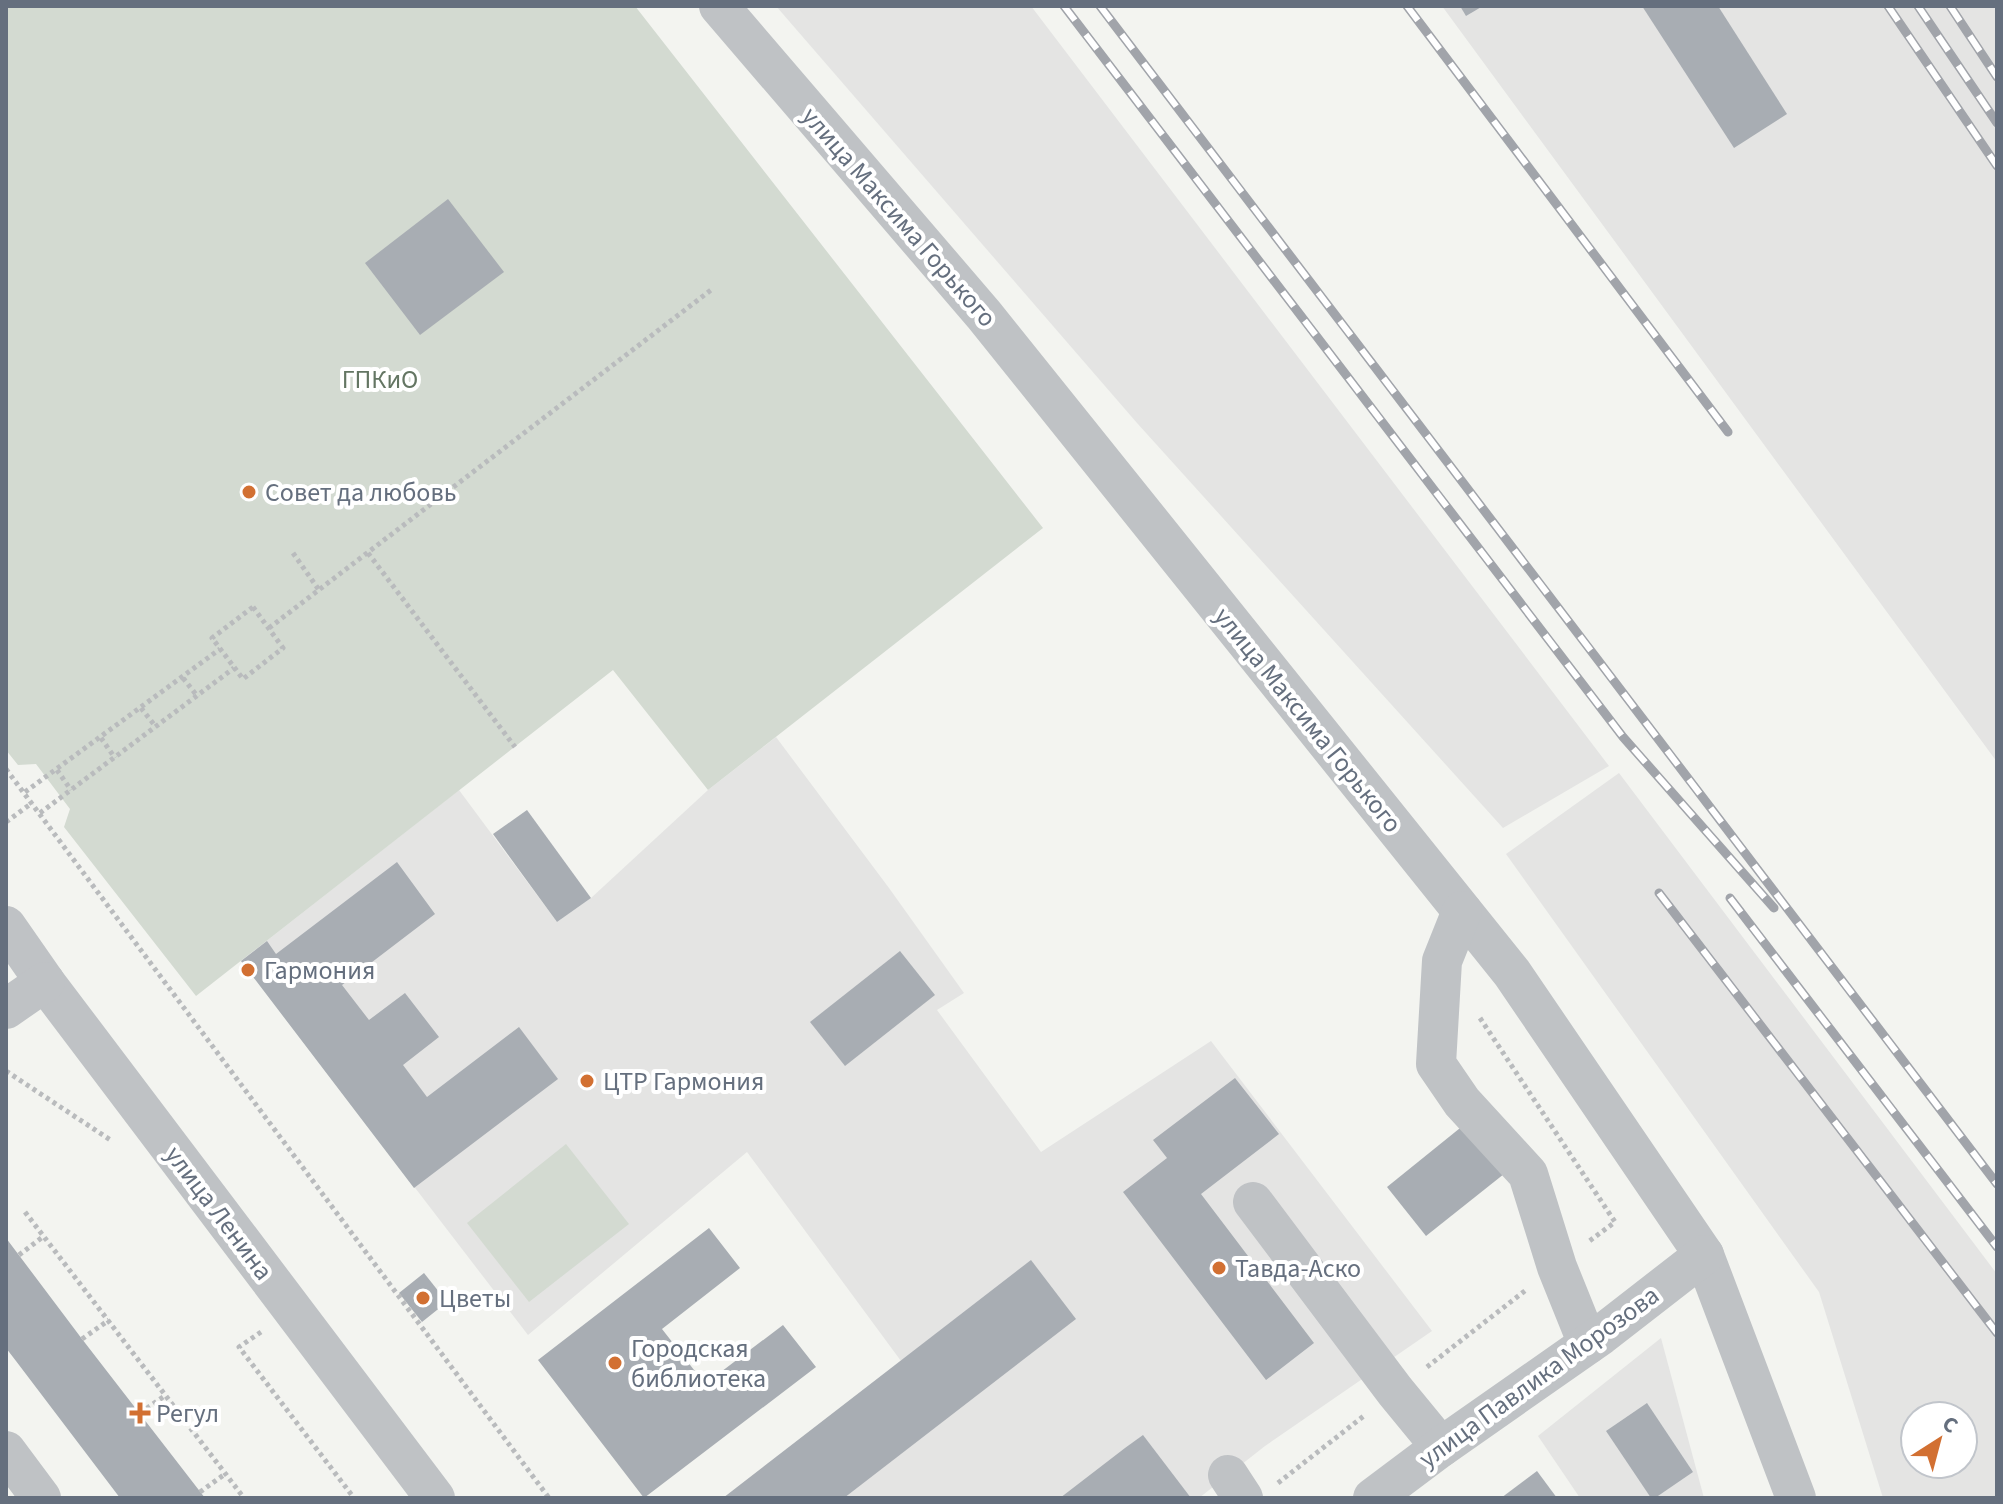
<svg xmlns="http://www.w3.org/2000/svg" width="2003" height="1504" viewBox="0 0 2003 1504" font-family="'Source Sans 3',sans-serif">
  <rect width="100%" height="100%" fill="#f3f4f0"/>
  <!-- built -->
  <g fill="#e4e4e3" fill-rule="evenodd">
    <polygon points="776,6 1031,6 1609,766 1503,828 1137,423"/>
    <polygon points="1442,6 1997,6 1997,762"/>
    <polygon points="776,737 889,888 964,993 937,1010 1041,1152 1211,1041 1432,1331 1265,1446 1199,1498 723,1498 901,1361 747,1152 528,1335 241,961 459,790 557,922 591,898 708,790"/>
    <path d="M1619 773 1997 1274V1498H1883L1819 1292 1506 854ZM1963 1416V1464H1915V1416Z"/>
    <polygon points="1661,1338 1704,1498 1580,1498 1538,1436"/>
  </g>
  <!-- green -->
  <g fill="#d3dad1">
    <polygon points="6,6 635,6 1043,528 708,790 613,670 196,996 64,827 70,809 36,764 18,765 6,750"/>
    <polygon points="566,1144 629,1224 529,1302 467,1223"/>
  </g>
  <!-- building -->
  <g fill="#a8adb3">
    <polygon points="1460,6 1483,6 1466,16"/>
    <polygon points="1642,6 1718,6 1787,114 1734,148"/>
    <polygon points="448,199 504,272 420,335 365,263"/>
    <polygon points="527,810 591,898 557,922 493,834"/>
    <polygon points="397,862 435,914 342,985 369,1020 405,993 439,1037 403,1065 427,1097 519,1027 558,1079 414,1188 241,961 267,941 276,954"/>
    <polygon points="900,951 935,995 845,1066 810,1022"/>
    <polygon points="1235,1078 1279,1134 1201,1194 1314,1343 1266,1380 1123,1192 1167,1158 1153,1140"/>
    <polygon points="1470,1120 1509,1170 1426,1236 1387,1187"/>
    <polygon points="709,1228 740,1268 662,1329 705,1384 783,1325 816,1367 644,1498 538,1360"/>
    <polygon points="6,1238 82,1339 205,1498 120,1498 16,1361 6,1348"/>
    <polygon points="1031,1260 1076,1319 844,1498 723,1498"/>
    <polygon points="424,1273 447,1302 422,1322 399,1293"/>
    <polygon points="1647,1403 1693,1472 1655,1498 1651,1498 1606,1431"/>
    <polygon points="1143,1435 1191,1498 1060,1498 1125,1448"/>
    <polygon points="1537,1471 1557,1498 1501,1498"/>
  </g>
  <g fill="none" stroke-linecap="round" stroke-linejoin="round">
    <!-- path -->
    <g stroke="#b9bbbd" stroke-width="5" stroke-dasharray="4 4" stroke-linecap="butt">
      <polyline points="293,553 319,590"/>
      <polyline points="368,553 515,747"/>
      <polygon points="253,607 283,648 243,679 212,638"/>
      <polyline points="269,628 711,290"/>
      <polyline points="183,678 198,697"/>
      <polyline points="141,708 156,727"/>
      <polyline points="101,738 115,758"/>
      <polyline points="6,769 549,1498"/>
      <polyline points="57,770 71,790"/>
      <polyline points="25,792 220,649"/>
      <polyline points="40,813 234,668"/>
      <polyline points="6,822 32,803"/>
      <polyline points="1480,1018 1615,1222 1588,1242"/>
      <polyline points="6,1071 112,1141"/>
      <polyline points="25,1212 244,1498"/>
      <polyline points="19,1255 44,1236"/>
      <polyline points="261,1332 239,1347 354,1498"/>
      <polyline points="82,1339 109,1320"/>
      <polyline points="1427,1367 1526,1290"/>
      <polyline points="140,1413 166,1395"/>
      <polyline points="1278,1483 1365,1415"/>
      <polyline points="200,1492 225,1474"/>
    </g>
    <!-- minor -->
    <g stroke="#bfc2c5" stroke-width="40">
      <polyline points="719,6 984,315 1512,973 1704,1255 1796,1498"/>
      <polyline points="1462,911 1442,961 1436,1064 1462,1102 1528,1174 1557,1267 1588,1344"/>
      <polyline points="6,926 45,982 435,1498"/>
      <polyline points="6,1009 45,982"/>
      <polyline points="1253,1202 1395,1391 1441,1447"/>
      <polyline points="6,1451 41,1498"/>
      <polyline points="1228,1475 1243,1498"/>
      <polyline points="1373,1498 1441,1447 1601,1335 1704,1255"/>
    </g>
    <defs>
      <g id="rail">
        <polyline points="1064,6 1623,737 1774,908"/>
        <polyline points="1100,6 1997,1184"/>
        <polyline points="1407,6 1728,432"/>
        <polyline points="1888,6 1997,166"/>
        <polyline points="1918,6 1997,123"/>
        <polyline points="1950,6 1997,77"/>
        <polyline points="1659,893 1997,1333"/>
        <polyline points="1730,898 1997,1247"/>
      </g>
    </defs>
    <!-- rail casing -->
    <use href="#rail" stroke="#a1a4aa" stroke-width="9"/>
    <!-- rail -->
    <use href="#rail" stroke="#fff" stroke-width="6" stroke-dasharray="18" stroke-linecap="butt"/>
  </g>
  <!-- markers -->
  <g fill="#d27032" stroke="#fff" stroke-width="3">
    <circle cx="249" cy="492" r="8"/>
    <circle cx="248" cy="970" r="8"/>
    <circle cx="587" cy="1081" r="8"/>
    <circle cx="1219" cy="1268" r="8"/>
    <circle cx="423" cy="1298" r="8"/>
    <circle cx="615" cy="1363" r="8"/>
    <path d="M136 1401h8v8h8v8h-8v8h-8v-8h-8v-8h8z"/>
  </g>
  <g text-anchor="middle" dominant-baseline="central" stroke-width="8" stroke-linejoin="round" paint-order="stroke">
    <!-- street labels -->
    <g font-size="26" fill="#656f7e" stroke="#fff">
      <text transform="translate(899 217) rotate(49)">улица Максима Горького</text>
      <text transform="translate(1308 720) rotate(51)">улица Максима Горького</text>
      <text transform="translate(219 1213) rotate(53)">улица Ленина</text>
      <text transform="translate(1539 1377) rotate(-36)">улица Павлика Морозова</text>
    </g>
    <!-- park labels -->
    <g font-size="26" fill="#647663" stroke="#fff">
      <text x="380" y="379">ГПКиО</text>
    </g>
    <!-- poi labels -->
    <g font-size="26" fill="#656f7e" stroke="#fff" text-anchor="start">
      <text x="265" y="492">Совет да любовь</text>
      <text x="264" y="970">Гармония</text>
      <text x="603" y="1081">ЦТР Гармония</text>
      <text x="1235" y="1268">Тавда-Аско</text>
      <text x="439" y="1298">Цветы</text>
      <text x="631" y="1348">Городская<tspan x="631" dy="30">библиотека</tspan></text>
      <text x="156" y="1413">Регул</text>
    </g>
  </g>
  <!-- border -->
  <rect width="2003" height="1504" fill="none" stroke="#656f7e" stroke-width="16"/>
  <!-- north arrow -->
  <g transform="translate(1939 1440) rotate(36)"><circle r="38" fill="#ffffff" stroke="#c1c5cb" stroke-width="2"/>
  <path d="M0-6L14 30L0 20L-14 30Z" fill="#d27032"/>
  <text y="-12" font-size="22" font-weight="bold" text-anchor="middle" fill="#656f7e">С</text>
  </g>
</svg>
